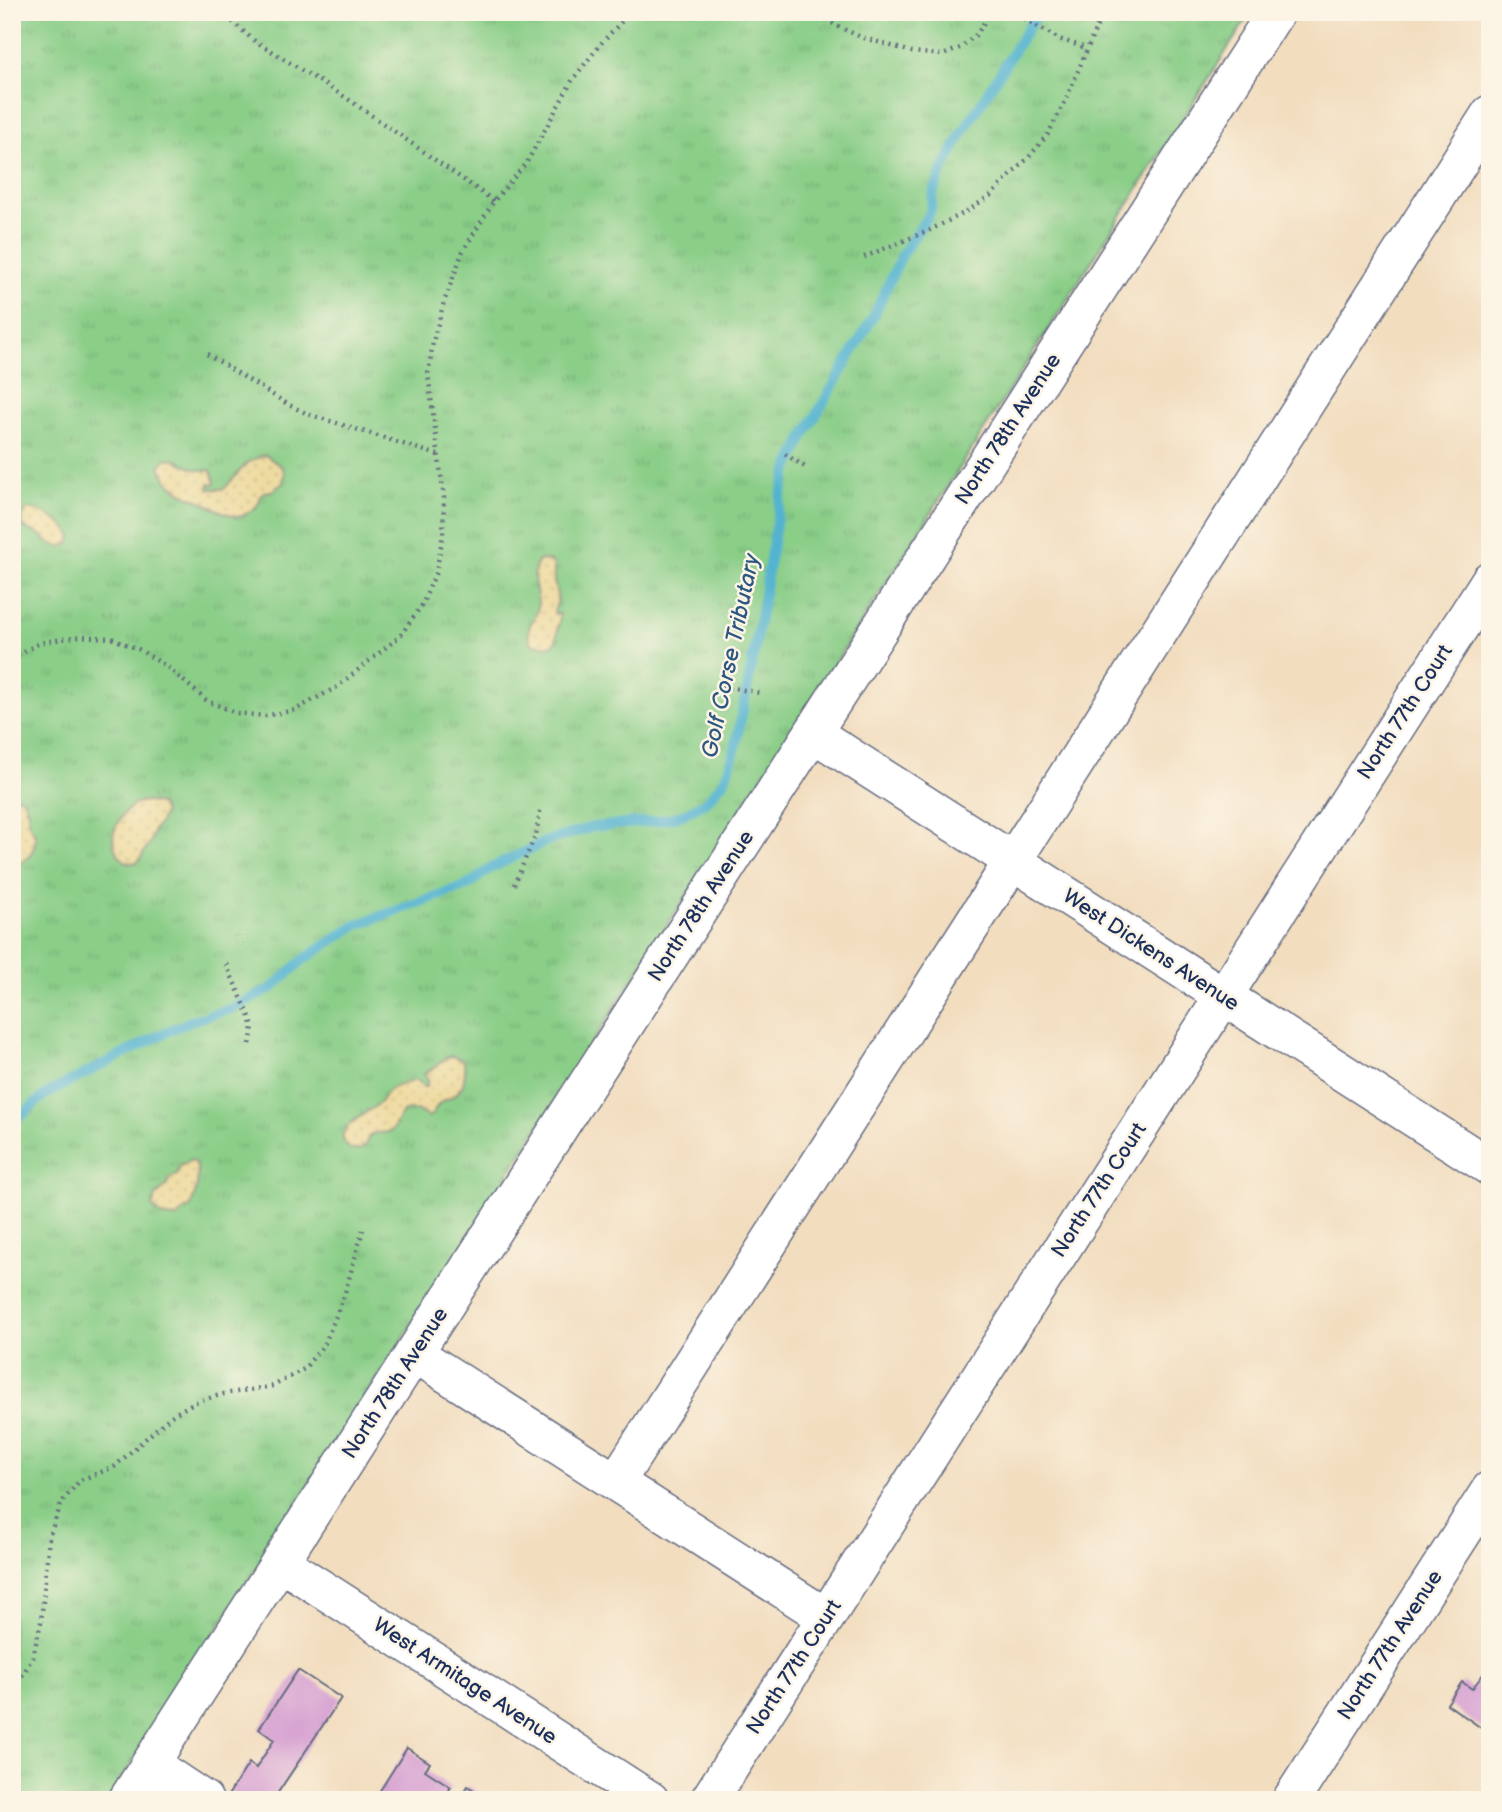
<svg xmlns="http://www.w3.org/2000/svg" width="1502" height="1812" viewBox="0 0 1502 1812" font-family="'Balsamiq Sans',sans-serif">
  <defs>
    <pattern id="grass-tufts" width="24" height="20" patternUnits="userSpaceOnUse" patternTransform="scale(1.75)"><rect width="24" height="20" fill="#8ace88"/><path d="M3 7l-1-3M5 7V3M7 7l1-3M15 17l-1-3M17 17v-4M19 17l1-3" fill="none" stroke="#76b178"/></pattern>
    <pattern id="sand-dots" width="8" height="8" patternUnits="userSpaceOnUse" patternTransform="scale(1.75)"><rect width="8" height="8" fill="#eeda9e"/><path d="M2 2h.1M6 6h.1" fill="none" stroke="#ccbb8a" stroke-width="1.8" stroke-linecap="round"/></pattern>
  </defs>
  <rect width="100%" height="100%" fill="#fcf5e5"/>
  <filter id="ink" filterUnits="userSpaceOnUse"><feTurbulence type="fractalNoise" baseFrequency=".0143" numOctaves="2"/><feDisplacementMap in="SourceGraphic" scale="14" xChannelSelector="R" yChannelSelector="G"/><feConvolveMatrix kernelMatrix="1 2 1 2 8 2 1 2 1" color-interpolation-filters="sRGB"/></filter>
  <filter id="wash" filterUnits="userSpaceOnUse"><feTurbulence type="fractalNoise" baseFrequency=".00686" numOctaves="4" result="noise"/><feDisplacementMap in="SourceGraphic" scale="28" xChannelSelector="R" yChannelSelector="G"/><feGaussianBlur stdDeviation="1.57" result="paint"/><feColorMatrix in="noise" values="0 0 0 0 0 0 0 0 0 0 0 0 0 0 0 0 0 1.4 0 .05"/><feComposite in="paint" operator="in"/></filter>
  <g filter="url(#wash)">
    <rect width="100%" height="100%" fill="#f2ddbf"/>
    <!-- grass -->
    <polygon fill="url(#grass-tufts)" stroke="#527e73" stroke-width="2" points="12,12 1251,12 108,1800 12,1800"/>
    <!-- sand -->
    <g fill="url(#sand-dots)" stroke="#84847e" stroke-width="2">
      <path d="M263 455 267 456C280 467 287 464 283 483L272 491 264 492 261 495 259 503 254 509 242 516 236 517 220 511 192 497H188L167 481 160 467 165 459C178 456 185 468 199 470 203 470 207 470 211 470L215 482 214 484H209V489H224L247 463Z"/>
      <path d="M27 509C41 508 66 524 72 537L69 544C62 547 53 547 46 541 45 540 44 538 43 537 32 527 12 532 27 509Z"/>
      <path d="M540 560 550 561 554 564V581L558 600 554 612 555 614 559 613 560 616 556 641 552 646 532 644C521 625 539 619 538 605 538 589 528 574 540 560Z"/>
      <polygon points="12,794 23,799 28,811 28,821 36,837 34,847 29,857 20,863 12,861"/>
      <path d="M142 801 160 804 164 812 160 823 154 829 152 839 138 862C129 864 125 863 119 855 104 836 121 809 142 801Z"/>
      <path d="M452 1056 463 1060C467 1072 465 1088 454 1096 449 1099 443 1099 439 1104 434 1109 435 1113 429 1117L416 1110 404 1111C399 1116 396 1127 391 1131 386 1134 378 1131 373 1134 362 1139 372 1150 352 1150 324 1131 367 1114 378 1104 383 1101 383 1095 388 1091 395 1085 405 1084 413 1081 419 1080 420 1082 423 1087H426L428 1080 424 1074C428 1070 432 1070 436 1066 442 1061 444 1057 452 1056Z"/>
      <path d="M191 1160 196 1164C200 1178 196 1194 190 1208L183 1211 178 1218 163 1217 152 1207 156 1196 167 1185 169 1178 177 1175 180 1166Z"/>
    </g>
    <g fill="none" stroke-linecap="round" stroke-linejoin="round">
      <!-- stream -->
      <path stroke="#52b3d0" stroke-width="10" d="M12 1123C25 1114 35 1102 48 1093L166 1032 193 1020 231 1009 272 988 303 960 356 925 468 885 491 868 547 841 593 827 657 821 682 815 707 801 724 781 734 754 752 664 781 495 788 470 804 436 873 317 903 253 930 213 933 194 943 169 963 132 1038 12"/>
    </g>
    <g id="blocks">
      <!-- building -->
      <g fill="#d69fd1">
        <polygon points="298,1670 341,1698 273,1800 225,1800 249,1763 256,1768 274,1740 259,1729"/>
        <polygon points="1484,1673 1490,1677 1490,1734 1447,1704 1462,1682 1472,1689"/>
        <polygon points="407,1748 430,1763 425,1770 451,1787 443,1800 374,1800"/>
        <polygon points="468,1786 489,1800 460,1800"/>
      </g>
    </g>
  </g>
  <g filter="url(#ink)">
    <use href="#blocks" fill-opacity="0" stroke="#666c80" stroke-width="2"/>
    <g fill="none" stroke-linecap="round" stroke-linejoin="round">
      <defs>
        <g id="minor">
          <polyline points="813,733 1490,1167"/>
          <polyline points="414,1353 826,1617"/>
          <polyline points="616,1482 1490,114"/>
          <polyline points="280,1562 650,1800"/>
          <polyline points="150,1764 204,1800"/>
          <polyline points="127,1800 1276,12"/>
          <polyline points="709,1800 1490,580"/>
          <polyline points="1291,1800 1490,1490"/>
        </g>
      </defs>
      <!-- minor casing -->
      <use href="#minor" stroke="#666c80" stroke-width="40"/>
      <!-- path -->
      <g stroke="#666c80" stroke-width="4.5" stroke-dasharray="2 5" stroke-linecap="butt">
        <polyline points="222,12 252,39 348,99 494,201"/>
        <polyline points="814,12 837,26 861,37 912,52 943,55 960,48 977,34 988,16 995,12"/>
        <polyline points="1012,12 1059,39 1086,48"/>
        <polyline points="864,257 930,230 966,212 990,196 1029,157 1048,134 1063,106 1103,12"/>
        <polyline points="207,354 289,405 308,414 438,455"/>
        <polyline points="785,454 805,467"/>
        <polyline points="12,659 39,643 79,636 111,638 138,649 166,666 207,701 236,713 265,716 295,710 337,687 400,636 422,605 436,572 443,535 444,498 428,374 433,342 444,302 463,251 494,201 527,162 573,79 604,40 631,12"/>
        <polyline points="722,686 760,693"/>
        <polyline points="514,885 536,834 541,806"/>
        <polyline points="226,964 250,1017 253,1027 250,1045"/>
        <polyline points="12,1121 23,1137"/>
        <polyline points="12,1685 20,1680 33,1656 41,1622 49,1537 62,1502 80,1480 114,1467 171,1416 195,1402 224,1394 273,1386 304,1369 325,1343 344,1296 363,1230"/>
      </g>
      <!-- minor -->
      <use href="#minor" stroke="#fff" stroke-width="37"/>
    </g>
  </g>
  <g text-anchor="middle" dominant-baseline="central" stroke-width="5" stroke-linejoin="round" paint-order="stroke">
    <!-- street labels -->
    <g font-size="21" fill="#1b2f5e" stroke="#fcf5e5">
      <text transform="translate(1008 429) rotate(-57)">North 78th Avenue</text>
      <text transform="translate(1405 712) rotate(-57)">North 77th Court</text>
      <text transform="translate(701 906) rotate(-57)">North 78th Avenue</text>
      <text transform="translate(1151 950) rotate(33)">West Dickens Avenue</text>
      <text transform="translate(1099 1190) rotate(-57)">North 77th Court</text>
      <text transform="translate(395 1383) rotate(-57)">North 78th Avenue</text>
      <text transform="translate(1390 1645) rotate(-57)">North 77th Avenue</text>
      <text transform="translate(794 1667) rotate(-57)">North 77th Court</text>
      <text transform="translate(465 1681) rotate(33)">West Armitage Avenue</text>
    </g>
    <!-- water labels -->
    <g font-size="23" font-style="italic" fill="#2c5780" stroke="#fcf5e5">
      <text transform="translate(731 656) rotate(-78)">Golf Corse Tributary</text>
    </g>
  </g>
  <!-- margin -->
  <rect width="1502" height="1812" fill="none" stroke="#fcf5e5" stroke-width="42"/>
</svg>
